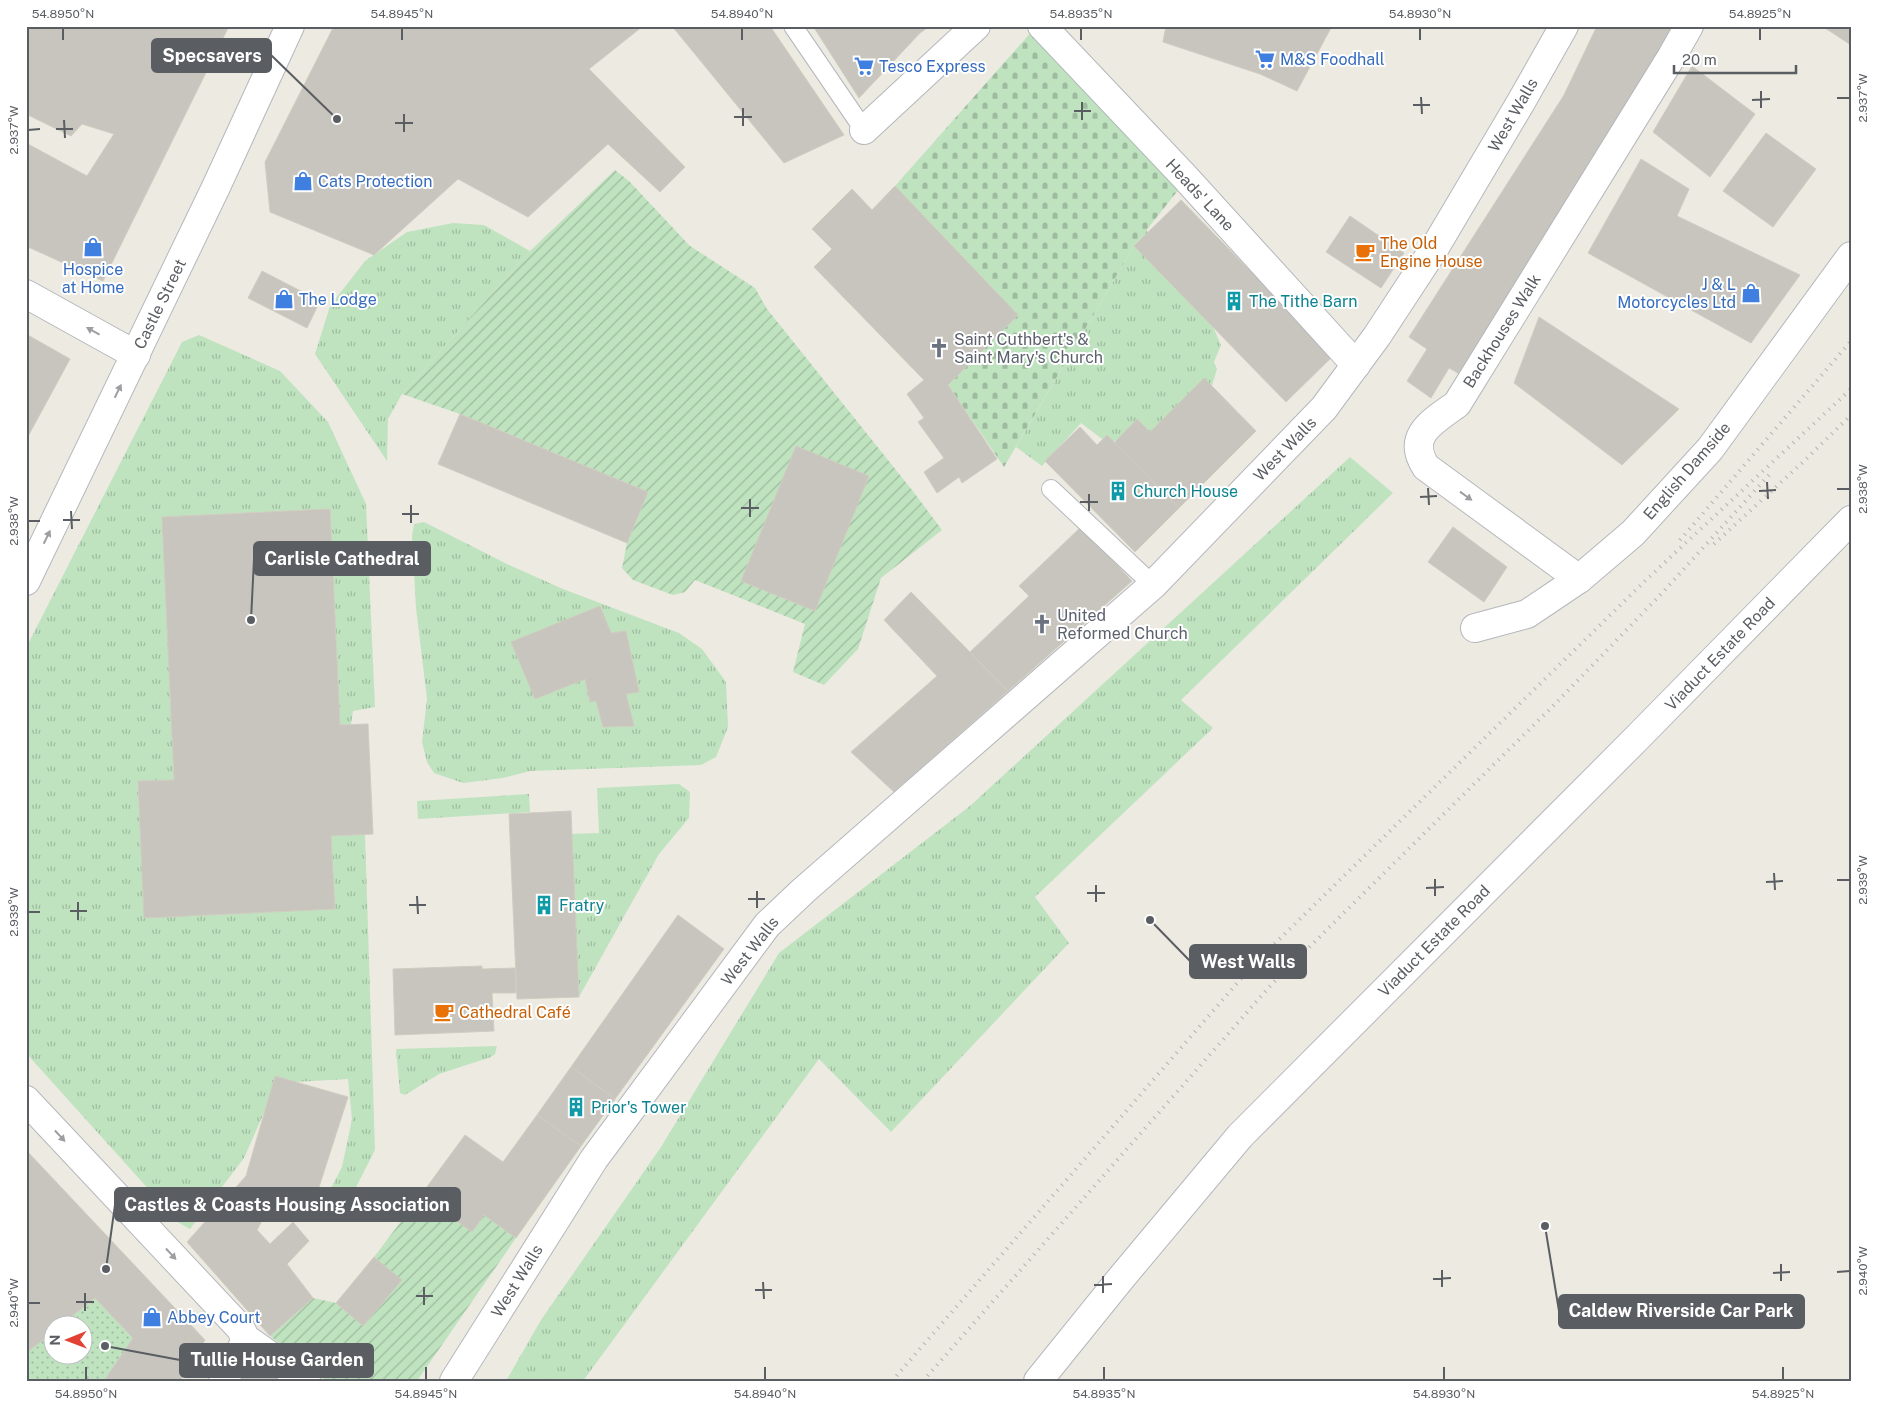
<svg xmlns="http://www.w3.org/2000/svg" width="1877" height="1407" viewBox="0 0 1877 1407" font-family="'Public Sans',sans-serif">
  <defs>
    <pattern id="grass-tufts" width="24" height="20" patternUnits="userSpaceOnUse" patternTransform="scale(1.25)"><rect width="24" height="20" fill="#bfe3bf"/><path d="M3 7l-1-3M5 7V3M7 7l1-3M15 17l-1-3M17 17v-4M19 17l1-3" fill="none" stroke="#9ebb9f"/></pattern>
    <pattern id="cemetery-stones" width="16" height="16" patternUnits="userSpaceOnUse" patternTransform="scale(1.25)"><rect width="16" height="16" fill="#bfe3bf"/><path d="M2 7V4a2 2 0 0 1 4 0v3zM10 15v-3a2 2 0 0 1 4 0v3z" fill="#9ebb9f"/></pattern>
    <pattern id="park-dots" width="8" height="8" patternUnits="userSpaceOnUse" patternTransform="scale(1.25)"><rect width="8" height="8" fill="#bfe3bf"/><path d="M2 2h.1M6 6h.1" fill="none" stroke="#9ebb9f" stroke-width="1.8" stroke-linecap="round"/></pattern>
    <pattern id="garden-furrows" width="10" height="10" patternUnits="userSpaceOnUse" patternTransform="scale(1.25)"><rect width="10" height="10" fill="#bfe3bf"/><path d="M-1 1l2-2M0 10L10 0M9 11l2-2" fill="none" stroke="#9ebb9f"/></pattern>
  </defs>
  <rect width="100%" height="100%" fill="#edeae2"/>
  <!-- grass -->
  <g fill="url(#grass-tufts)">
    <polygon points="453,223 484,225 530,251 402,394 388,419 387,461 315,354 330,306 365,261 407,232"/>
    <polygon points="1147,230 1154,259 1214,329 1221,345 1214,362 1217,369 1209,395 1153,434 1137,424 1110,445 1081,423 1042,466 1016,447 1134,246"/>
    <polygon points="199,335 280,371 328,422 366,504 375,707 353,711 351,724 340,725 330,509 163,517 174,780 138,781 144,917 334,909 331,836 365,834 375,1150 353,1193 328,1194 342,1167 352,1119 348,1079 277,1083 244,1158 190,1229 179,1223 26,1053 26,648 182,342"/>
    <polygon points="1350,457 1393,493 1181,700 1213,728 1035,897 1069,943 891,1132 819,1059 583,1381 506,1381 541,1320 661,1147 779,953 970,806"/>
    <polygon points="424,522 507,564 563,589 679,633 702,649 726,682 728,727 716,757 701,765 530,771 503,778 463,783 434,773 427,762 422,742 427,699 416,608 412,536 414,524"/>
    <polygon points="679,784 690,792 689,818 659,854 579,997 572,834 599,833 597,788"/>
    <polygon points="529,794 530,812 418,819 417,801"/>
    <polygon points="497,1046 495,1054 491,1057 439,1074 405,1095 400,1093 396,1049"/>
  </g>
  <!-- cemetery -->
  <polygon fill="url(#cemetery-stones)" points="1033,30 1179,189 1134,246 1004,467 948,385 895,186"/>
  <!-- park -->
  <polygon fill="url(#park-dots)" points="95,1298 133,1338 104,1381 26,1381 26,1353 52,1333 52,1354 82,1354 82,1324 62,1324"/>
  <!-- garden -->
  <g fill="url(#garden-furrows)">
    <polygon points="615,170 629,181 690,246 755,288 767,309 912,490 942,530 881,578 858,649 824,685 793,672 805,624 695,580 685,592 673,595 633,580 622,568 627,543 648,492 460,414 402,394 530,251"/>
    <polygon points="421,1195 484,1215 516,1238 417,1381 327,1381 270,1336 313,1298 336,1303 363,1326 401,1280 374,1257"/>
  </g>
  <!-- building -->
  <g fill="#c8c5bf" stroke="#d1ccc0">
    <polygon points="26,26 229,26 103,281 26,246 26,143 87,176 114,134 82,124 71,136 26,114"/>
    <polygon points="334,26 643,26 589,69 685,167 660,192 608,144 528,217 458,179 374,255 270,212 265,162"/>
    <polygon points="672,26 770,26 844,135 784,163"/>
    <polygon points="813,26 930,26 920,33 859,98"/>
    <polygon points="1166,26 1332,26 1297,91 1260,74 1163,42"/>
    <polygon points="1597,26 1674,26 1463,376 1449,368 1431,398 1407,381 1427,349 1409,337 1564,95"/>
    <polygon points="1822,26 1851,26 1851,45"/>
    <polygon points="1692,66 1755,114 1710,177 1653,132"/>
    <polygon points="1766,133 1816,169 1773,227 1723,191"/>
    <polygon points="1641,159 1689,189 1677,216 1800,275 1751,343 1588,253"/>
    <polygon points="895,186 1018,315 948,385 997,459 962,483 959,477 937,493 924,472 944,458 918,422 924,418 907,394 924,380 814,267 832,249 812,229 852,189 872,210"/>
    <polygon points="1181,200 1333,356 1286,402 1134,246"/>
    <polygon points="1350,216 1404,253 1381,288 1326,252"/>
    <polygon points="262,271 320,301 307,328 248,298"/>
    <polygon points="1539,317 1679,409 1622,465 1514,383"/>
    <polygon points="26,334 70,359 26,440"/>
    <polygon points="1204,378 1256,431 1179,508 1114,443 1137,419 1150,432"/>
    <polygon points="460,414 648,492 627,543 438,464"/>
    <polygon points="1080,427 1097,445 1107,435 1179,508 1135,552 1045,461"/>
    <polygon points="796,446 869,476 815,611 741,581"/>
    <polygon points="330,509 340,725 368,724 373,834 331,836 335,909 144,918 138,781 174,780 162,517"/>
    <polygon points="1081,527 1132,581 1008,691 970,652 1029,596 1019,586"/>
    <polygon points="1453,527 1507,567 1484,602 1428,562"/>
    <polygon points="911,592 1008,691 894,792 851,752 937,676 884,620"/>
    <polygon points="600,606 611,633 626,631 639,692 626,694 634,726 603,727 596,701 590,702 585,679 535,699 511,642"/>
    <polygon points="571,811 579,997 517,999 509,814"/>
    <polygon points="678,915 724,949 615,1099 571,1067"/>
    <polygon points="482,966 482,969 515,968 516,993 492,993 494,1031 395,1035 393,969"/>
    <polygon points="571,1067 615,1099 581,1146 537,1115"/>
    <polygon points="275,1076 348,1097 311,1212 271,1204 257,1230 270,1244 293,1222 309,1241 287,1264 313,1298 270,1336 187,1242 246,1176"/>
    <polygon points="537,1115 581,1146 516,1238 484,1215 472,1232 421,1195 465,1135 503,1162"/>
    <polygon points="26,1150 205,1340 180,1381 104,1381 133,1338 95,1298 62,1324 52,1324 52,1333 26,1353"/>
    <polygon points="374,1257 402,1280 363,1326 336,1303"/>
    <polygon points="252,1350 295,1381 236,1381"/>
  </g>
  <g fill="none" stroke-linecap="round" stroke-linejoin="round">
    <defs>
      <g id="lane">
        <polyline points="793,26 864,130"/>
        <polyline points="1051,489 1153,585"/>
      </g>
      <g id="street">
        <polyline points="1042,26 1184,176 1356,365"/>
        <polyline points="864,130 976,26"/>
        <polyline points="26,294 136,355"/>
        <path d="M1579 579 1426 467C1405 435 1434 421 1457 404L1672 56 1689 26"/>
        <polyline points="26,581 216,187 290,26"/>
        <polyline points="1475,628 1527,614 1579,579 1633,533 1710,449 1851,256"/>
        <polyline points="26,1100 241,1329 245,1338 243,1346 223,1381"/>
        <polyline points="245,1338 306,1381"/>
        <polyline points="454,1381 594,1159 767,925 803,891 1153,585 1324,408 1377,336 1434,249 1521,102 1564,26"/>
        <polyline points="1038,1381 1122,1277 1240,1136 1636,739 1851,520"/>
      </g>
    </defs>
    <!-- lane casing -->
    <use href="#lane" stroke="#b4b8bc" stroke-width="20"/>
    <!-- street casing -->
    <use href="#street" stroke="#b4b8bc" stroke-width="30"/>
    <!-- lane -->
    <use href="#lane" stroke="#fff" stroke-width="18"/>
    <!-- street -->
    <use href="#street" stroke="#fff" stroke-width="28"/>
    <!-- rail -->
    <g stroke="#b1b2b2" stroke-width="4" stroke-dasharray="1 6" stroke-linecap="butt">
      <polyline points="1680,540 1851,341"/>
      <polyline points="1714,544 1802,463 1851,415"/>
      <polyline points="892,1381 1252,966 1646,580 1851,389"/>
      <polyline points="923,1381 1271,985 1558,701 1663,592 1769,475"/>
    </g>
  </g>
  <!-- one-way arrows -->
  <defs><path id="oneway-solid" d="M-6-.8H1V-3.2L6.5 0L1 3.2V.8H-6Z" transform="scale(1.25)"/></defs>
  <g fill="#9c9ea1">
    <use href="#oneway-solid" transform="translate(93 331) rotate(-151)"/>
    <use href="#oneway-solid" transform="translate(118 391) rotate(-64)"/>
    <use href="#oneway-solid" transform="translate(1466 496) rotate(36)"/>
    <use href="#oneway-solid" transform="translate(47 537) rotate(-64)"/>
    <use href="#oneway-solid" transform="translate(60 1136) rotate(47)"/>
    <use href="#oneway-solid" transform="translate(171 1254) rotate(47)"/>
  </g>
  <!-- ticks -->
  <path fill="none" stroke="#5a5e62" stroke-width="2" d="M63 28V40M402 28V40M742 28V40M1081 28V40M1420 28V40M1760 28V40M1761 91V108M1421 97 1422 114M1837 98H1850M1752 100 1770 99M1082 102V120M1413 105H1430M743 108V126M1074 111H1091M404 114V132M734 117H752M64 120 65 138M395 123H413M56 129H73M28 130 40 129M1767 482 1768 499M1428 488 1429 505M1837 489H1850M1759 491 1776 490M1089 494V511M1420 497 1437 496M750 499V517M1080 502H1098M411 505V523M741 508H759M71 511 72 529M402 514H419M63 520H80M28 521H40M1774 873 1775 890M1435 879V896M1837 880H1850M1766 882 1783 881M1096 885V902M1426 888 1444 887M757 891V908M1087 893H1105M417 896 418 914M748 899H765M78 902V920M409 905H426M70 911H87M28 912H40M1781 1264V1281M1442 1270V1287M1837 1272 1850 1271M1773 1273 1790 1272M1103 1276V1293M1433 1279 1451 1278M763 1282 764 1299M1094 1285 1112 1284M424 1287V1305M755 1290H772M85 1293V1311M416 1296H433M76 1302H94M28 1303H40M86 1367V1380M426 1367V1380M765 1367V1380M1104 1367V1380M1444 1367V1380M1783 1367V1380"/>
  <!-- icons -->
  <defs>
    <symbol id="supermarket-bare" viewBox="-9 -9 18 18"><path d="M-6-5.5h2.5l.6 2H6L4.5 2H-2.5L-4.4-4H-6ZM-1.5 3.2a1.3 1.3 0 1 0 .1 0ZM3 3.2a1.3 1.3 0 1 0 .1 0Z" fill="#3f7fe0" stroke="#fff" stroke-width="2.5" paint-order="stroke"/></symbol>
    <symbol id="shop-bare" viewBox="-9 -9 18 18"><path d="M-5-2.5h2.3a2.7 3.5 0 0 1 5.4 0H5L5.5 6h-11ZM-1.5-2.5h3a1.5 2.3 0 0 0-3 0Z" fill="#3f7fe0" stroke="#fff" stroke-width="2.5" paint-order="stroke"/></symbol>
    <symbol id="cafe-bare" viewBox="-9 -9 18 18"><path d="M-5.5-4.5H6V0H3Q3 3.5 0 3.5H-2.5Q-5.5 3.5-5.5 0ZM3-3.2v2h1.7v-2ZM-6 4.5H4V6H-6Z" fill="#e8710a" stroke="#fff" stroke-width="2.5" paint-order="stroke"/></symbol>
    <symbol id="building-bare" viewBox="-9 -9 18 18"><path d="M-4-6H4V6H1V3H-1V6H-4ZM-2.5-4.3h1.7v1.8h-1.7ZM.8-4.3h1.7v1.8H.8ZM-2.5-1h1.7V.8h-1.7ZM.8-1h1.7V.8H.8Z" fill="#0f9aa8" stroke="#fff" stroke-width="2.5" paint-order="stroke"/></symbol>
    <symbol id="church-bare" viewBox="-9 -9 18 18"><path d="M-1.2-6h2.4v3.5h3.3v2.4h-3.3V6h-2.4V-.1h-3.3v-2.4h3.3Z" fill="#6b7280" stroke="#fff" stroke-width="2.5" paint-order="stroke"/></symbol>
  </defs>
  <g fill-rule="evenodd">
    <use href="#supermarket-bare" x="1251" y="45" width="28" height="28"/>
    <use href="#supermarket-bare" x="850" y="52" width="28" height="28"/>
    <use href="#shop-bare" x="289" y="167" width="28" height="28"/>
    <use href="#shop-bare" x="79" y="233" width="28" height="28"/>
    <use href="#cafe-bare" x="1351" y="238" width="28" height="28"/>
    <use href="#shop-bare" x="1737" y="279" width="28" height="28"/>
    <use href="#shop-bare" x="270" y="285" width="28" height="28"/>
    <use href="#building-bare" x="1220" y="287" width="28" height="28"/>
    <use href="#church-bare" x="925" y="334" width="28" height="28"/>
    <use href="#building-bare" x="1104" y="477" width="28" height="28"/>
    <use href="#church-bare" x="1028" y="610" width="28" height="28"/>
    <use href="#building-bare" x="530" y="891" width="28" height="28"/>
    <use href="#cafe-bare" x="430" y="998" width="28" height="28"/>
    <use href="#building-bare" x="562" y="1093" width="28" height="28"/>
    <use href="#shop-bare" x="138" y="1303" width="28" height="28"/>
  </g>
  <g text-anchor="middle" dominant-baseline="central" stroke-width="4" stroke-linejoin="round" paint-order="stroke">
    <!-- shop labels -->
    <g font-size="16" fill="#366cbe" stroke="#fff" text-anchor="start">
      <text x="1280" y="59">M&amp;S Foodhall</text>
      <text x="879" y="66">Tesco Express</text>
      <text x="318" y="181">Cats Protection</text>
      <text x="93" y="269" text-anchor="middle">Hospice<tspan x="93" dy="18">at Home</tspan></text>
      <text x="1736" y="284" text-anchor="end">J &amp; L<tspan x="1736" dy="18">Motorcycles Ltd</tspan></text>
      <text x="299" y="299">The Lodge</text>
      <text x="167" y="1317">Abbey Court</text>
    </g>
    <!-- street labels -->
    <g font-size="16" fill="#5a5e62" stroke="#fff">
      <text transform="translate(1513 115) rotate(-60)">West Walls</text>
      <text transform="translate(1200 195) rotate(47)">Heads' Lane</text>
      <text transform="translate(160 304) rotate(-64)">Castle Street</text>
      <text transform="translate(1502 331) rotate(-58)">Backhouses Walk</text>
      <text transform="translate(1285 449) rotate(-46)">West Walls</text>
      <text transform="translate(1687 471) rotate(-49)">English Damside</text>
      <text transform="translate(1720 654) rotate(-46)">Viaduct Estate Road</text>
      <text transform="translate(1434 941) rotate(-45)">Viaduct Estate Road</text>
      <text transform="translate(750 951) rotate(-52)">West Walls</text>
      <text transform="translate(517 1281) rotate(-58)">West Walls</text>
    </g>
    <!-- food labels -->
    <g font-size="16" fill="#c56008" stroke="#fff" text-anchor="start">
      <text x="1380" y="243">The Old<tspan x="1380" dy="18">Engine House</tspan></text>
      <text x="459" y="1012">Cathedral Café</text>
    </g>
    <!-- culture labels -->
    <g font-size="16" fill="#0d838f" stroke="#fff" text-anchor="start">
      <text x="1249" y="301">The Tithe Barn</text>
      <text x="1133" y="491">Church House</text>
      <text x="559" y="905">Fratry</text>
      <text x="591" y="1107">Prior's Tower</text>
    </g>
    <!-- worship labels -->
    <g font-size="16" fill="#5b616d" stroke="#fff" text-anchor="start">
      <text x="954" y="339">Saint Cuthbert's &amp;<tspan x="954" dy="18">Saint Mary's Church</tspan></text>
      <text x="1057" y="615">United<tspan x="1057" dy="18">Reformed Church</tspan></text>
    </g>
  </g>
  <!-- callouts -->
  <path fill="none" stroke="#5a5e62" stroke-width="2" d="M337 119L271 55M251 620L254 559M1150 920L1190 961M106 1269L115 1205M1545 1226L1559 1311M105 1346L180 1360"/>
  <g fill="#5a5e62" stroke="#fff" stroke-width="2">
    <circle cx="337" cy="119" r="5"/>
    <circle cx="251" cy="620" r="5"/>
    <circle cx="1150" cy="920" r="5"/>
    <circle cx="106" cy="1269" r="5"/>
    <circle cx="1545" cy="1226" r="5"/>
    <circle cx="105" cy="1346" r="5"/>
  </g>
  <g fill="#5a5e62" stroke="#5a5e62" stroke-width="2">
    <rect x="152" y="39" width="119" height="33" rx="5"/>
    <rect x="254" y="542" width="176" height="33" rx="5"/>
    <rect x="1190" y="945" width="116" height="33" rx="5"/>
    <rect x="115" y="1188" width="345" height="33" rx="5"/>
    <rect x="1559" y="1295" width="245" height="33" rx="5"/>
    <rect x="180" y="1344" width="193" height="33" rx="5"/>
  </g>
  <g font-size="18" text-anchor="middle" font-weight="bold" fill="#fff">
    <text x="212" y="62">Specsavers</text>
    <text x="342" y="565">Carlisle Cathedral</text>
    <text x="1248" y="968">West Walls</text>
    <text x="287" y="1211">Castles &amp; Coasts Housing Association</text>
    <text x="1681" y="1317">Caldew Riverside Car Park</text>
    <text x="277" y="1366">Tullie House Garden</text>
  </g>
  <!-- border -->
  <rect width="1877" height="1407" fill="none" stroke="#ffffff" stroke-width="55"/>
  <!-- north arrow -->
  <g transform="translate(68 1340) rotate(269)"><circle r="24" fill="#ffffff" stroke="#bdbfc0"/>
  <path d="M0-4L9 19L0 12L-9 19Z" fill="#e24133"/>
  <text y="-8" font-size="14" font-weight="bold" text-anchor="middle" fill="#5a5e62">N</text>
  </g>
  <!-- scale -->
  <path d="M1674 65v8h122v-8" fill="none" stroke="#5a5e62" stroke-width="2.5"/>
  <text x="1682" y="65" font-size="15" fill="#5a5e62" stroke="#ffffff" stroke-width="4" paint-order="stroke">20 m</text>
  <rect x="28" y="28" width="1822" height="1352" fill="none" stroke="#5a5e62" stroke-width="2"/>
  <g font-size="12" text-anchor="middle" fill="#5a5e62">
    <text x="63" y="18">54.8950°N</text>
    <text x="402" y="18">54.8945°N</text>
    <text x="742" y="18">54.8940°N</text>
    <text x="1081" y="18">54.8935°N</text>
    <text x="1420" y="18">54.8930°N</text>
    <text x="1760" y="18">54.8925°N</text>
    <text transform="translate(1863 98) rotate(-90)" y="4">2.937°W</text>
    <text transform="translate(14 130) rotate(-90)" y="4">2.937°W</text>
    <text transform="translate(1863 489) rotate(-90)" y="4">2.938°W</text>
    <text transform="translate(14 521) rotate(-90)" y="4">2.938°W</text>
    <text transform="translate(1863 880) rotate(-90)" y="4">2.939°W</text>
    <text transform="translate(14 912) rotate(-90)" y="4">2.939°W</text>
    <text transform="translate(1863 1271) rotate(-90)" y="4">2.940°W</text>
    <text transform="translate(14 1303) rotate(-90)" y="4">2.940°W</text>
    <text x="86" y="1398">54.8950°N</text>
    <text x="426" y="1398">54.8945°N</text>
    <text x="765" y="1398">54.8940°N</text>
    <text x="1104" y="1398">54.8935°N</text>
    <text x="1444" y="1398">54.8930°N</text>
    <text x="1783" y="1398">54.8925°N</text>
  </g>
</svg>
